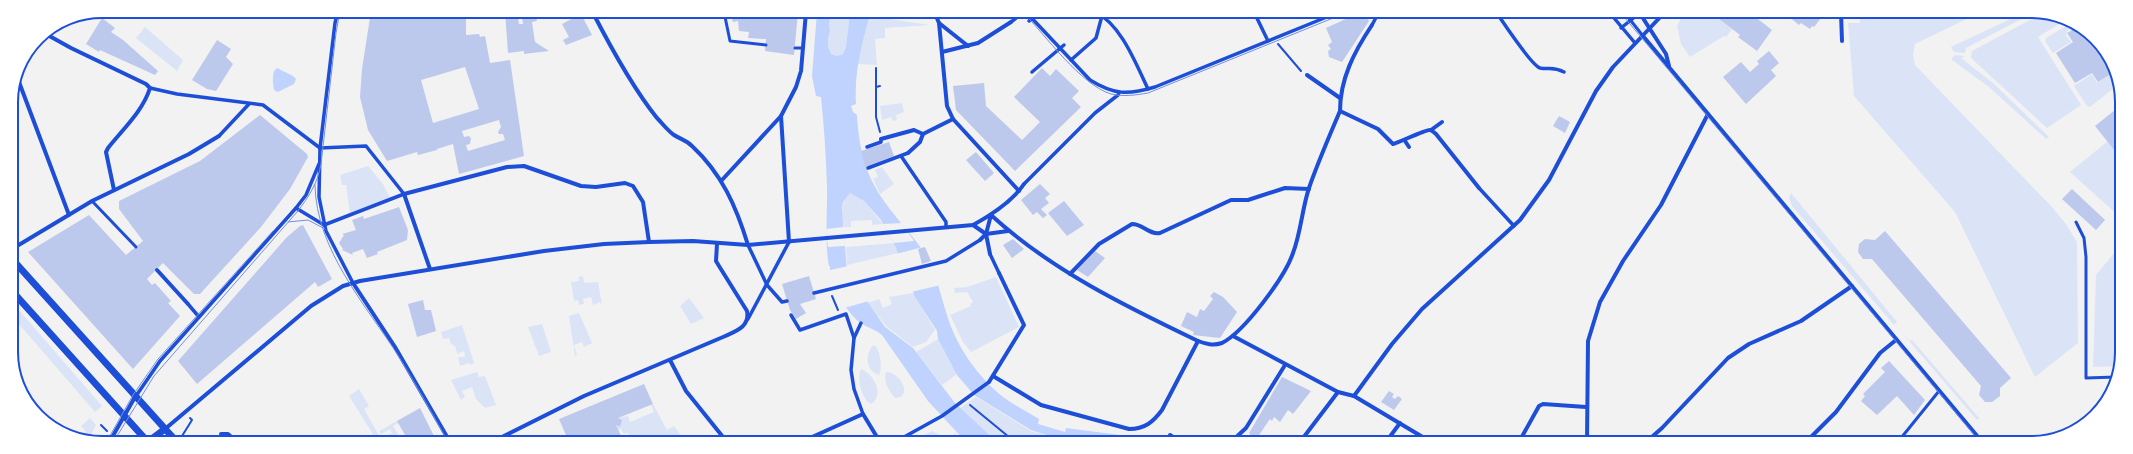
<svg xmlns="http://www.w3.org/2000/svg" width="2133" height="454" viewBox="0 0 2133 454" font-family="Bitter,serif">
  <rect width="100%" height="100%" fill="#f2f2f2"/>
  <!-- green -->
  <g fill="#dbe4f7">
    <polygon points="831,12 850,12 846,47 843,54 837,56 831,54 828,47 828,38 830,31 829,25"/>
    <polygon points="1684,12 1710,12 1732,29 1726,37 1724,36 1690,57 1681,44 1677,26"/>
    <polygon points="1860,13 1979,13 1915,44 1913,55 1915,65 2051,206 2066,224 2077,242 2078,343 2035,377 1955,212 1854,96 1848,23 1860,23"/>
    <polygon points="2023,13 2033,13 1966,48 1965,53 1954,52 1951,47"/>
    <polygon points="2043,13 2049,13 2064,21 2038,37 2081,105 2047,128 1971,58 1972,51"/>
    <polygon points="870,16 930,25 885,28 885,38 875,39 877,65 858,64 860,50"/>
    <polygon points="2069,24 2072,28 2067,31 2066,35 2071,42 2053,53 2045,41 2046,38"/>
    <polygon points="145,27 183,60 177,71 136,38"/>
    <polygon points="1955,55 1965,56 1961,58 1993,83 2049,137 2046,139 1989,87 1952,60 1952,58"/>
    <polygon points="2114,72 2120,83 2090,107 2087,106 2074,86 2092,74 2097,83"/>
    <polygon points="902,103 904,112 896,115 897,120 893,121 891,117 882,120 880,106"/>
    <polygon points="2108,141 2115,150 2120,146 2120,217 2070,172"/>
    <polygon points="368,166 383,184 390,198 350,213 346,185 342,185 340,175"/>
    <polygon points="882,167 894,184 880,194 873,179 878,177 875,170"/>
    <path d="M850 193 864 201 883 224 872 225V220L851 221V227H844C842 214 840 203 850 193Z"/>
    <polygon points="1791,193 1897,322 1894,325 1792,206 1789,198"/>
    <polygon points="894,243 898,253 847,265 846,247"/>
    <polygon points="2120,246 2120,366 2093,367 2096,275"/>
    <polygon points="583,276 584,283 598,282 602,305 600,302 593,305 591,297 583,299 584,304 579,305 578,300 574,301 571,282 579,281 578,277"/>
    <polygon points="996,277 1019,327 971,352 963,342 950,315 971,306 970,304 973,302 967,292 955,293 954,288 967,287"/>
    <polygon points="913,293 935,330 926,342 913,347 886,326 868,303 879,299 883,308 892,304 889,297"/>
    <polygon points="689,298 704,318 691,324 680,306"/>
    <polygon points="12,302 102,406 95,412 12,316"/>
    <polygon points="579,313 592,343 584,347 582,342 574,345 577,355 575,356 569,316"/>
    <polygon points="542,324 551,352 539,356 528,327"/>
    <polygon points="462,325 474,363 470,365 469,363 460,366 458,357 465,357 464,351 459,353 458,355 455,346 451,344 449,338 443,339 441,332"/>
    <polygon points="1898,328 1910,341 1912,340 1979,418 1977,420"/>
    <polygon points="938,339 957,374 942,385 916,352"/>
    <path d="M872 346H876C880 353 883 367 879 375 866 371 865 356 872 346Z"/>
    <path d="M861 369C874 374 885 395 871 404 862 400 856 378 861 369Z"/>
    <polygon points="477,372 479,377 485,376 496,405 485,408 476,399 472,387 462,391 465,397 461,400 451,380"/>
    <path d="M886 372C896 372 906 384 904 393L901 397 895 398C889 391 883 382 886 372Z"/>
    <polygon points="359,389 369,406 364,409 381,439 378,442 364,442 373,434 349,396"/>
    <polygon points="976,397 1031,431 1068,442 997,442 960,408"/>
    <polygon points="653,404 667,430 674,426 686,442 625,442 631,439 628,433 624,434 621,429 618,430 616,425 620,427 622,420 618,418 628,416 630,422 654,412 651,405"/>
    <polygon points="90,418 96,425 88,441 79,438 86,432 81,426"/>
    <polygon points="397,421 398,423 393,426 403,442 386,442 384,437 392,433 390,429 381,434 379,431"/>
    <polygon points="932,431 951,441 955,433 963,442 921,442 918,438"/>
  </g>
  <!-- water -->
  <g fill="#bfd3fe">
    <path d="M817 12H831L829 25 830 31 828 38V47L831 54 837 56 843 54 846 47 850 12H871C862 42 854 72 856 104L851 106 853 112 857 115C858 138 863 165 874 185 886 208 906 227 921 248 935 266 940 294 947 315 956 346 978 377 1003 397 1014 405 1027 412 1039 419L1038 424 1065 432 1066 428 1143 438 1147 442H1067L1031 430 974 395 957 375 938 339 937 331 915 297 894 243 881 220 864 201 850 193 843 202 842 209 847 272 885 327 913 348 955 403 997 442H966L928 401 882 335C875 329 868 328 861 323 854 319 849 311 844 305 820 271 828 224 827 186 826 156 824 126 821 97L816 96 812 76Z"/>
    <path d="M277 68 293 76 296 79 294 84 278 92 274 90C273 84 272 77 274 71Z"/>
  </g>
  <!-- pier -->
  <g fill="#f2f2f2">
    <polygon points="902,223 907,231 914,241 894,243 883,224"/>
    <polygon points="844,227 845,246 828,247 826,229"/>
    <polygon points="923,247 941,285 911,292 896,254"/>
    <polygon points="830,266 830,270 849,266 849,272 869,301 844,308 829,279 828,267"/>
  </g>
  <!-- building -->
  <g fill="#bdc9ec" fill-rule="evenodd">
    <polygon points="111,11 107,17 102,13 99,17 93,13"/>
    <path d="M371 11H466V35L479 34 480 37 485 36 490 63 510 60 524 156 459 174 453 144 437 149V150L418 155 417 152 387 161 368 130 360 97 362 69ZM465 67 479 109 433 123 421 80ZM499 120 501 127 498 132 499 134H503L505 140 468 151 466 145 470 144 471 138 469 136 464 137 462 131Z"/>
    <polygon points="505,11 517,11 519,24 523,24 521,11 554,11 536,16 537,21 532,22 535,42 549,51 524,54 524,51 508,53"/>
    <polygon points="730,12 798,12 794,55 765,51 766,39 748,38 749,32 739,31 738,21 733,22"/>
    <polygon points="1361,12 1364,12 1369,21 1342,62 1329,57 1328,51 1331,49 1328,45 1332,42 1326,28"/>
    <polygon points="1710,12 1743,12 1752,18 1754,16 1772,30 1757,51 1738,37 1740,35"/>
    <polygon points="1783,12 1795,12 1825,13 1814,27 1812,26 1810,29 1801,23 1799,25"/>
    <polygon points="581,14 592,35 566,45 563,40 569,37 562,24"/>
    <polygon points="102,18 115,28 111,32 123,40 158,71 155,75 100,50 99,52 86,44"/>
    <polygon points="2077,27 2095,37 2114,72 2098,82 2092,73 2075,83 2056,53 2073,42 2067,33"/>
    <polygon points="217,40 231,49 226,57 233,64 216,91 207,89 192,80"/>
    <polygon points="1769,51 1779,63 1771,70 1776,76 1746,104 1723,77 1741,62 1750,72 1759,64 1757,61"/>
    <polygon points="1042,68 1050,76 1056,69 1079,91 1072,98 1081,107 1015,171 956,110 953,86 984,83 986,106 1022,140 1040,122 1014,97"/>
    <polygon points="2120,106 2120,146 2115,151 2095,126"/>
    <polygon points="260,115 307,154 308,157 290,189 261,227 200,294 194,294 163,263 147,279 152,285 155,283 171,301 168,303 180,316 133,369 28,252 89,215 126,255 143,241 119,209 119,201 200,161"/>
    <polygon points="1559,116 1570,122 1565,133 1553,126"/>
    <polygon points="889,142 894,156 865,167 861,151"/>
    <polygon points="976,152 994,173 985,181 966,160"/>
    <polygon points="1040,184 1050,194 1045,198 1049,203 1041,209 1047,215 1043,218 1037,212 1033,215 1021,200"/>
    <polygon points="2072,189 2105,220 2096,230 2062,199"/>
    <polygon points="1064,201 1084,225 1067,236 1048,213"/>
    <polygon points="399,207 408,230 407,240 377,252 378,254 367,258 363,249 352,253 353,255 342,250 343,249 339,243 344,235 342,234 356,230 352,220 363,216 364,219"/>
    <polygon points="303,225 332,279 318,287 315,282 197,384 178,361 287,237 300,226"/>
    <polygon points="1885,231 2011,378 2000,388 2000,396 1992,402 1985,402 1979,395 1981,386 1872,259 1863,259 1858,252 1859,244 1865,239 1875,240"/>
    <polygon points="1013,239 1024,249 1012,258 1003,245"/>
    <polygon points="925,247 931,261 922,264 918,249"/>
    <polygon points="1095,251 1105,258 1088,277 1077,270"/>
    <polygon points="809,276 816,299 800,304 806,313 796,319 790,310 782,284"/>
    <polygon points="1214,292 1223,297 1237,312 1220,338 1193,335 1194,332 1181,326 1187,312 1197,317 1200,309 1204,311 1213,299 1210,296"/>
    <polygon points="423,300 425,310 431,310 436,331 417,337 408,304"/>
    <polygon points="1889,361 1925,400 1914,415 1897,396 1877,415 1861,401 1865,396 1863,394 1885,372 1881,368"/>
    <polygon points="1282,377 1311,391 1293,414 1288,410 1280,422 1274,417 1272,421 1270,419 1255,441 1249,433"/>
    <polygon points="644,384 653,404 618,418 622,420 620,427 616,425 624,442 569,442 559,419"/>
    <polygon points="1389,391 1394,394 1392,397 1395,399 1398,396 1402,399 1394,410 1381,402"/>
    <polygon points="420,408 437,442 409,442 397,421"/>
  </g>
  <g fill="none" stroke-linecap="round" stroke-linejoin="round">
    <!-- path -->
    <g stroke="#1d4ed8" stroke-width="2">
      <polyline points="1278,44 1301,71"/>
      <polyline points="876,68 876,87"/>
      <polyline points="880,132 876,117 876,87 880,86"/>
      <polyline points="832,296 838,310"/>
      <polyline points="970,405 1015,442"/>
      <polyline points="101,425 107,431"/>
      <polyline points="182,436 192,420 190,418"/>
    </g>
    <!-- service -->
    <g stroke="#1d4ed8" stroke-width="3">
      <polyline points="724,12 730,41 766,45"/>
      <polyline points="1624,12 1643,36"/>
      <polyline points="795,48 803,48"/>
      <polyline points="92,201 136,247"/>
      <polyline points="2076,222 2084,238 2086,257 2086,378 2116,377"/>
      <polyline points="1897,443 1939,391"/>
    </g>
    <!-- pedestrian -->
    <g stroke="#1d4ed8" stroke-width="3.5">
      <polyline points="338,11 335,23 320,148 319,197 326,231 353,283"/>
      <path d="M1026 12 1090 80C1114 95 1128 95 1155 87L1339 12"/>
      <path d="M1095 12C1121 24 1136 64 1148 89"/>
      <polyline points="1254,12 1268,41"/>
      <path d="M1496 12C1503 22 1531 65 1540 68 1549 70 1552 66 1564 72"/>
      <polyline points="1609,12 1635,43"/>
      <polyline points="1029,21 1037,15"/>
      <polyline points="1011,22 1024,12"/>
      <polyline points="1372,25 1379,12"/>
      <polyline points="1621,28 1641,12"/>
      <polyline points="1071,60 1096,38 1103,12"/>
      <polyline points="1032,72 1064,45"/>
      <polyline points="150,88 177,94 263,105 320,148 366,146 404,194 324,225 296,208"/>
      <polyline points="219,136 249,104"/>
      <polyline points="867,147 881,142 881,139"/>
      <polyline points="901,156 946,222 946,227"/>
      <polyline points="868,168 908,153"/>
      <polyline points="1024,184 1095,113 1118,95 1119,93"/>
      <polyline points="1479,188 1514,226"/>
      <polyline points="748,245 767,285 782,302 787,301"/>
      <polyline points="990,254 999,273"/>
      <polyline points="814,293 946,261 980,240"/>
      <polyline points="188,304 199,317"/>
      <polyline points="791,315 800,330 846,314 854,338 851,370 854,389 863,414"/>
      <polyline points="748,319 789,242"/>
      <polyline points="854,338 861,323"/>
      <polyline points="136,396 160,361 296,208 306,195 319,164"/>
      <polyline points="895,442 942,416 989,382"/>
    </g>
    <!-- minor -->
    <g stroke="#1d4ed8" stroke-width="4">
      <path d="M592 11C610 46 632 87 657 118 662 123 668 131 674 135 680 139 686 140 692 146 722 174 736 206 748 245"/>
      <polyline points="930,12 936,16 939,23 947,106 953,119 1019,191"/>
      <polyline points="1639,12 1666,54 1669,66"/>
      <polyline points="1841,13 1842,41"/>
      <polyline points="593,14 605,11"/>
      <polyline points="939,23 968,46"/>
      <path d="M44 33 71 48 146 84 150 88C143 111 122 130 108 148L106 152 114 190"/>
      <polyline points="1643,36 1983,443"/>
      <polyline points="942,52 978,43 1011,22"/>
      <polyline points="16,74 69,215"/>
      <polyline points="1307,75 1340,98"/>
      <path d="M1340 111 1378 129 1393 144C1400 142 1427 129 1430 130 1431 130 1435 133 1436 134L1479 188"/>
      <polyline points="1431,130 1442,122"/>
      <polyline points="881,139 914,130 923,134 953,119"/>
      <polyline points="1405,141 1409,147"/>
      <polyline points="908,153 920,142 923,134"/>
      <polyline points="722,180 781,116"/>
      <path d="M991 215C1051 270 1125 306 1198 341 1206 344 1213 346 1222 343 1244 332 1285 277 1293 253 1301 232 1302 209 1309 188 1318 162 1329 137 1340 111 1340 79 1354 52 1372 25"/>
      <polyline points="973,225 986,234 1008,231"/>
      <polyline points="986,234 990,254"/>
      <polyline points="980,240 986,234 991,215"/>
      <polyline points="789,242 781,116 796,87 801,71 806,12"/>
      <polyline points="12,249 92,201 189,154 219,136"/>
      <polyline points="430,269 404,194 507,167 524,166 581,186 596,187 625,183 633,186 643,202 649,242"/>
      <polyline points="157,270 188,304"/>
      <path d="M1070 274 1099 244 1132 224C1143 224 1149 235 1160 233L1231 200H1248L1285 188 1309 189"/>
      <polyline points="353,283 395,347 450,442"/>
      <polyline points="1233,336 1338,392 1354,396 1431,442"/>
      <polyline points="670,360 686,391 727,442"/>
      <path d="M993 376 1041 405 1129 429C1145 429 1153 422 1162 410L1198 341"/>
      <polyline points="989,382 1024,325 999,273"/>
      <polyline points="1354,396 1392,344 1422,309 1520,220 1549,180 1596,91 1613,67 1665,12"/>
      <path d="M165 429 311 306 343 286 360 281 544 251 604 244 649 242 693 241 748 245 973 225C991 215 1012 202 1024 184"/>
      <polyline points="221,434 228,434 236,441"/>
      <polyline points="1170,435 1180,442"/>
      <polyline points="110,441 135,397"/>
      <path d="M492 442 584 396 723 337C736 331 750 327 747 311L719 266 716 261 717 244"/>
      <polyline points="801,442 863,414 880,442"/>
      <polyline points="1231,442 1246,428 1285,365"/>
      <polyline points="1300,442 1338,392"/>
      <polyline points="1386,442 1400,423"/>
      <polyline points="1519,442 1539,406 1543,404 1586,407"/>
      <polyline points="1587,442 1588,341 1600,302 1623,261 1661,205 1708,114"/>
      <polyline points="1645,443 1662,428 1728,358 1749,344 1801,321 1852,286"/>
      <polyline points="1805,443 1836,412 1880,353 1896,340"/>
    </g>
    <!-- tertiary -->
    <g stroke="#1d4ed8" stroke-width="7">
      <polyline points="12,259 176,441"/>
      <polyline points="12,291 147,441"/>
      <polyline points="149,441 165,429"/>
    </g>
    <!-- tram -->
    <g stroke="#7290e2" stroke-width="1">
      <path d="M1023 12C1045 35 1081 85 1111 94 1123 97 1136 95 1148 93L1348 12"/>
      <polyline points="1620,12 1981,443"/>
      <path d="M315 185C316 250 366 305 399 357 416 385 432 413 448 442"/>
      <polyline points="288,222 308,220 325,229"/>
      <polyline points="107,441 133,395 158,359 273,231"/>
      <path d="M114 441 154 376 297 212C309 197 318 182 321 164L336 33 340 11"/>
    </g>
  </g>
  <!-- crop -->
  <path d="M0 0H2133V454H0ZM102 18H2031A84 84 0 0 1 2115 102V352A84 84 0 0 1 2031 436H102A84 84 0 0 1 18 352V102A84 84 0 0 1 102 18Z" fill="#fff" fill-rule="evenodd"/>
  <path fill="none" stroke="#1d4ed8" stroke-width="2" d="M102 18H2031A84 84 0 0 1 2115 102V352A84 84 0 0 1 2031 436H102A84 84 0 0 1 18 352V102A84 84 0 0 1 102 18Z"/>
</svg>
